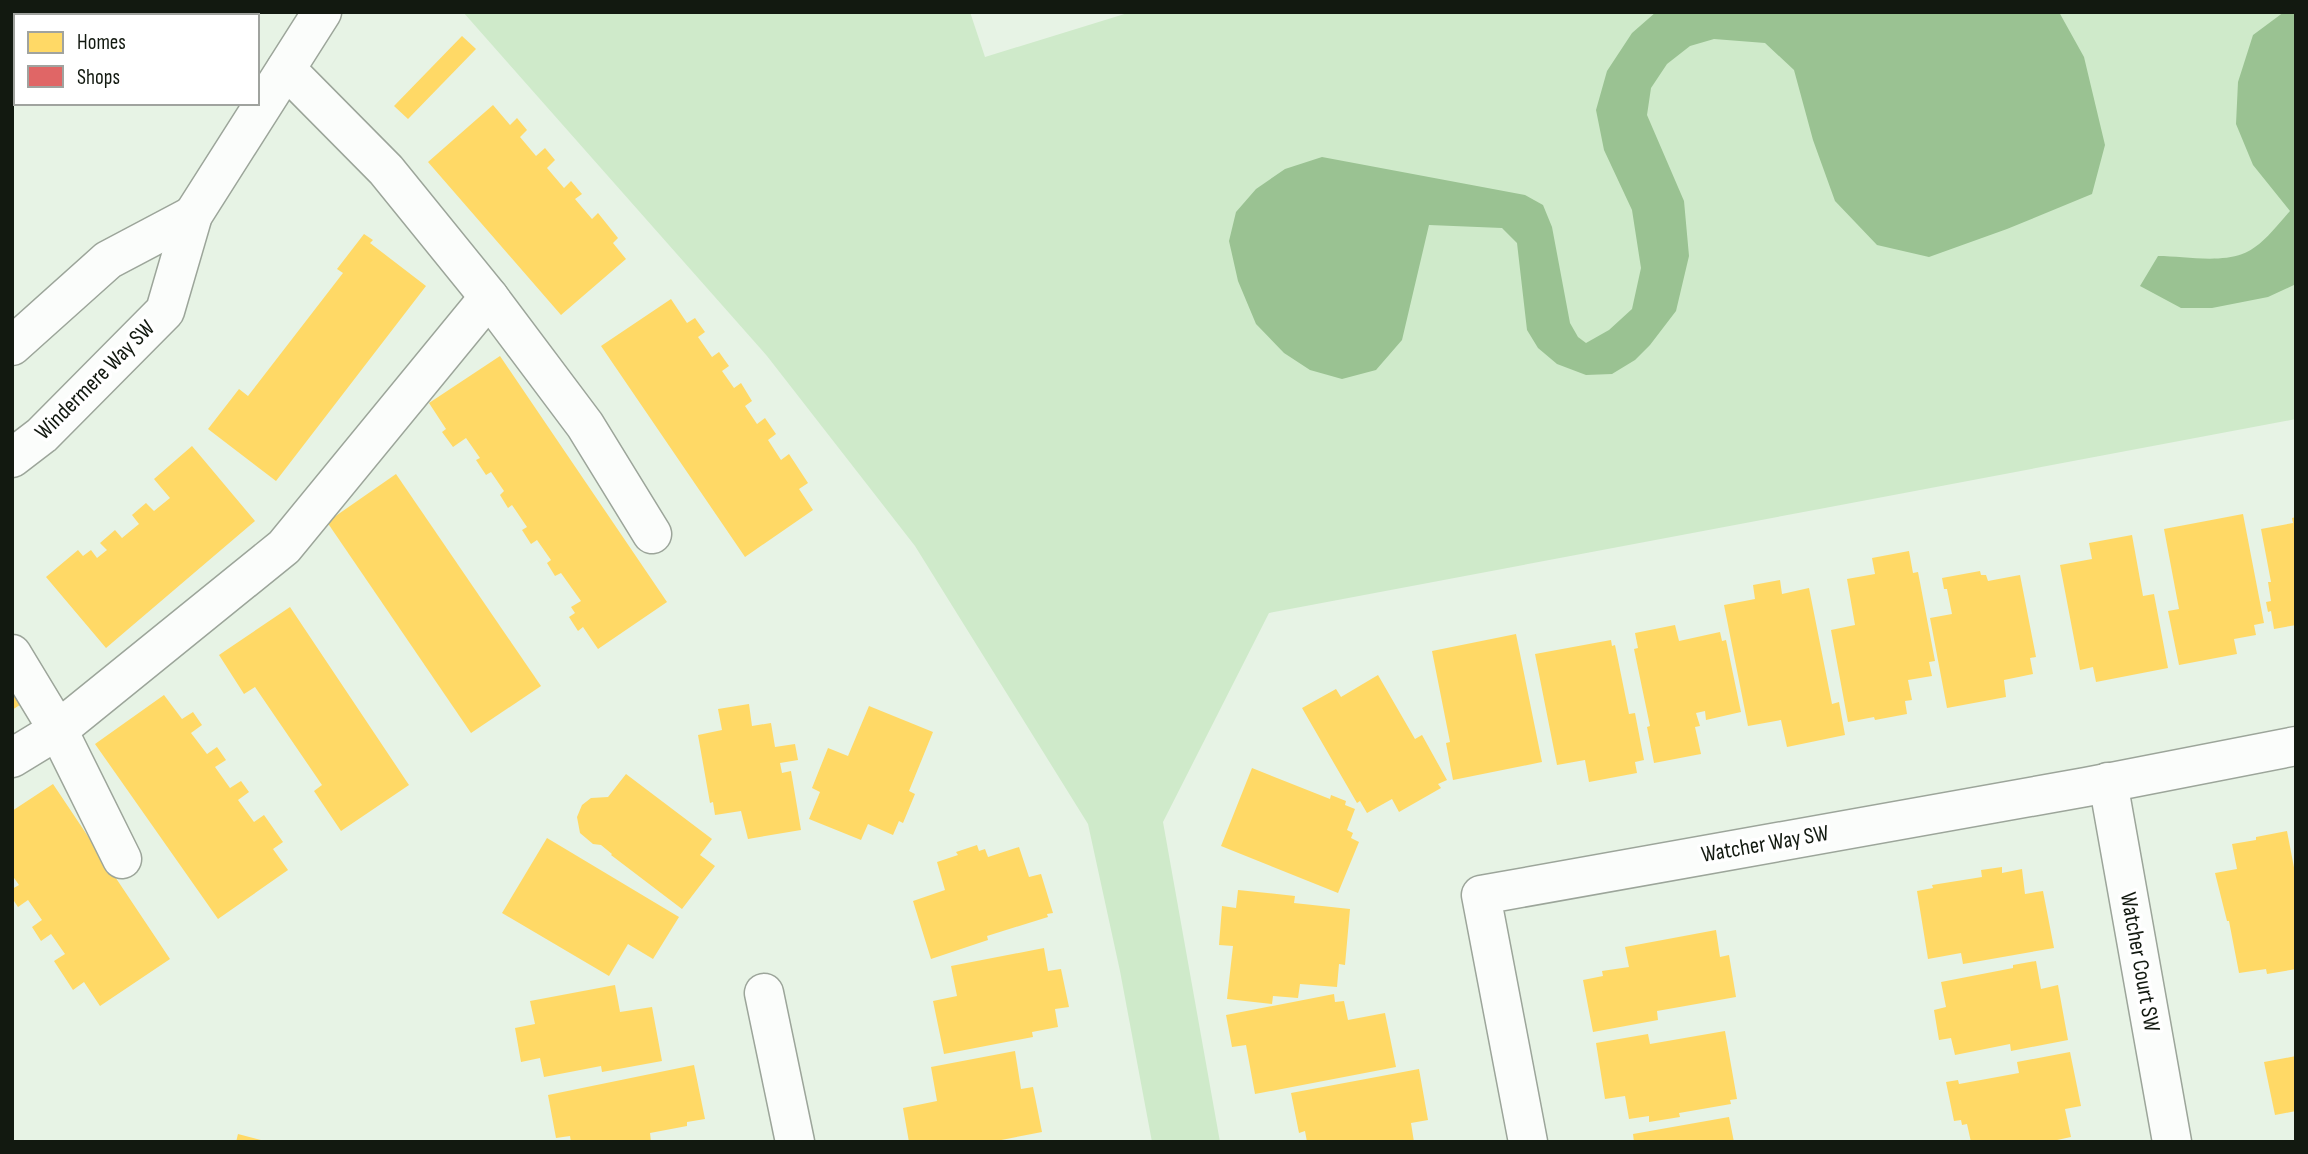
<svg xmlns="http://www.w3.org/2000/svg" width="2308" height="1154" viewBox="0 0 2308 1154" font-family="'Sofia Sans Condensed',sans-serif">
  <rect width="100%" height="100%" fill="#e7f3e5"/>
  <!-- green -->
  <polygon fill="#cfeaca" points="463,12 970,12 985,57 1131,12 2296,12 2296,419 1269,613 1163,822 1220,1142 1152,1142 1120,971 1088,824 915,546 767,356"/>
  <!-- water -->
  <g fill="#9ac292">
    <polygon points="1656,12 2059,12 2084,57 2105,145 2092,194 2007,229 1929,257 1877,245 1835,201 1813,140 1794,70 1765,43 1714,39 1690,46 1667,64 1651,88 1647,115 1684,201 1689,256 1676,311 1650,345 1635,360 1612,374 1586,375 1557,364 1538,348 1527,330 1517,243 1502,228 1429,225 1402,340 1376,370 1342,379 1310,370 1284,353 1256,324 1238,281 1229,241 1236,212 1256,189 1285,169 1322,157 1525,195 1543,205 1552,227 1570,323 1578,337 1586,343 1609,330 1632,309 1641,268 1632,210 1604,150 1596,110 1607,71 1632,33"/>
    <path d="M2284 12H2296V284L2268 297 2212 308H2181L2140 286 2158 256C2187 256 2231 266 2255 247 2268 238 2279 223 2290 211L2253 165 2236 124 2238 82 2253 35Z"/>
  </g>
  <!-- homes -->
  <g fill="#ffd966">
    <polygon points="462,36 476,49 408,119 394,106"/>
    <polygon points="493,105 510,125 517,118 527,130 520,137 536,156 545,148 555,160 547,168 564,188 571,181 582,194 575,199 592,219 598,213 618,238 613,243 626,259 561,315 428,162"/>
    <polygon points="364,234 373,240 370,243 426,286 276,481 208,429 239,389 248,396 343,273 337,269"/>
    <polygon points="671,299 687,323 695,318 705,332 698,337 712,357 719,352 729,366 722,371 734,388 741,383 752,401 745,406 757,424 765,418 776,434 768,440 781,460 789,454 808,483 799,489 813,510 745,557 601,346"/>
    <polygon points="500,356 667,602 598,649 583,627 578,631 569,617 575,613 571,607 581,601 561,573 555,576 547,563 551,560 537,540 531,544 522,530 527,527 512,505 508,508 500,495 504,491 491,472 486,475 476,460 480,458 466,438 453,447 442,432 446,429 429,403"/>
    <polygon points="192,446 255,521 106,648 46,577 78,550 83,556 91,550 97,558 107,550 100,543 115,530 122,538 139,524 132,515 146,503 154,511 170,498 154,479"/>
    <polygon points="396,474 541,686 471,733 327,522"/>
    <polygon points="2243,514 2264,623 2254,625 2256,635 2234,639 2237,654 2179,665 2168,611 2179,609 2164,529"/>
    <polygon points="2296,517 2296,625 2274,629 2271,611 2268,612 2266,602 2271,601 2268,582 2271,582 2261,529 2293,523 2292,518"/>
    <polygon points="2132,535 2143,596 2154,594 2168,668 2096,682 2093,667 2080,670 2060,565 2092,559 2089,543"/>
    <polygon points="1909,551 1913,573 1918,572 1935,661 1929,662 1932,676 1908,680 1912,700 1905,701 1907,714 1875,720 1874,717 1848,722 1831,630 1855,625 1847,579 1875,574 1872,558"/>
    <polygon points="1980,571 1981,575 1986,575 1988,581 2020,575 2036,657 2030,658 2033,674 2004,680 2006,697 1947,708 1930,618 1952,614 1947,589 1944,589 1942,578"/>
    <polygon points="1780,580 1782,594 1809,588 1832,704 1839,702 1845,735 1787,747 1781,720 1748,726 1724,605 1755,599 1753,585"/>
    <polygon points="290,607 409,785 341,831 314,791 322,785 255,687 244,694 219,655"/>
    <polygon points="1675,625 1679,641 1720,632 1722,641 1726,640 1741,712 1706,720 1705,711 1696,713 1700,726 1695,727 1701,754 1654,763 1647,727 1650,726 1634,649 1638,648 1635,633"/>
    <polygon points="1516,634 1542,762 1453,780 1446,743 1450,742 1432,651"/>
    <polygon points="1611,640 1612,646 1615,645 1629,714 1635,713 1644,760 1635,762 1637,773 1589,782 1585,760 1557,765 1535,654"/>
    <polygon points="1378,675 1415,739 1422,735 1447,780 1438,784 1441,788 1399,812 1392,799 1367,813 1360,801 1357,803 1302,708 1336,689 1341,697"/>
    <polygon points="12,685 23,703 12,710"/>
    <polygon points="164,695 182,719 193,712 202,725 191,733 207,754 217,747 226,760 215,767 230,788 241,781 249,792 238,800 254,822 264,815 283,842 273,849 288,870 218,919 95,744"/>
    <polygon points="749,704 752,726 771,723 775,747 795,744 798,760 780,763 782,773 791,771 801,830 748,839 741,811 715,815 713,802 710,803 698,735 722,730 718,709"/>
    <polygon points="869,706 933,732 909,791 915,794 903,823 899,821 893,835 868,824 861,840 809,819 820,792 812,788 828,748 848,756"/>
    <polygon points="1252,768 1330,799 1331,795 1346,801 1345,805 1355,809 1347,830 1353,833 1351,838 1359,842 1338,893 1221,846"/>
    <polygon points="626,774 712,839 700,855 715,866 682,909 611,855 612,854 601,845 593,844 580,833 577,817 582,805 591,798 608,797"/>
    <polygon points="53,784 170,959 100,1006 84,982 73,990 54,961 65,954 51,934 41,941 32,927 42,920 28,900 18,907 12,898 12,889 19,885 12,875 12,811"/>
    <polygon points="2287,831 2296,878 2296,969 2267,974 2266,969 2239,973 2229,921 2227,921 2215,873 2237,869 2232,844 2256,840 2256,837"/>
    <polygon points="547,838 679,917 653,959 628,944 609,976 502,913"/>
    <polygon points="977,845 979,851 985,849 988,857 1019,847 1029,877 1041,874 1053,913 1047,914 1048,917 987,936 988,940 931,959 913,901 945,890 937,862 958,855 956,852"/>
    <polygon points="2002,867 2002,873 2022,869 2025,894 2043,891 2054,948 1963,964 1961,953 1928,959 1917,891 1933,888 1932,885 1982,877 1981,870"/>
    <polygon points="1238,890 1295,896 1294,903 1350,909 1345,965 1339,964 1337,987 1300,984 1298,998 1273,996 1272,1004 1227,999 1233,946 1219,945 1222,906 1236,908"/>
    <polygon points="1716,930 1720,957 1729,955 1736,997 1657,1011 1658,1020 1593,1032 1583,980 1603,976 1602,971 1629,967 1625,947"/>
    <polygon points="1044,948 1048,971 1061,969 1069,1007 1055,1009 1058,1027 1032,1032 1033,1037 944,1054 933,1001 957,996 951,966"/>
    <polygon points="2036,961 2041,989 2058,985 2068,1040 2011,1051 2010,1044 1955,1055 1951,1038 1939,1040 1934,1010 1946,1007 1941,982 2013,968 2013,965"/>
    <polygon points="615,985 620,1012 652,1007 662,1061 602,1072 601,1066 544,1077 540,1058 521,1062 515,1028 535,1024 530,1001"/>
    <polygon points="1334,994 1335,1002 1344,1001 1348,1020 1385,1013 1396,1067 1255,1094 1246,1045 1232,1047 1226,1015"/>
    <polygon points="1725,1031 1737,1099 1730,1100 1731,1104 1679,1113 1680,1117 1649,1122 1649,1116 1629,1119 1625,1096 1605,1099 1596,1043 1648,1034 1650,1044"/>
    <polygon points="1015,1051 1021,1089 1033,1087 1042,1132 991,1142 909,1142 903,1108 937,1101 931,1067"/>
    <polygon points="2070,1052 2081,1106 2065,1109 2071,1137 2048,1142 1971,1142 1967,1124 1962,1125 1961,1120 1954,1121 1946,1082 1958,1080 1959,1084 2019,1073 2017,1062"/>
    <polygon points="2296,1056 2296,1111 2275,1115 2264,1062"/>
    <polygon points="694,1065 705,1119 687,1122 687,1126 650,1133 651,1142 571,1142 570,1136 556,1138 548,1095"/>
    <polygon points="1419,1069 1428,1120 1411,1123 1414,1142 1307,1142 1305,1131 1299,1133 1291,1093"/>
    <polygon points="1729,1117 1734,1142 1634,1142 1633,1134"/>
    <polygon points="238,1134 265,1141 265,1142 236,1142"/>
  </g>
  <!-- shops -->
  <polygon fill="#e06666" points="12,12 57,12 54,16 16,16 16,57 12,61"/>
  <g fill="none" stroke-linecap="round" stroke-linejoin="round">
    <defs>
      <g id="street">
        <polyline points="286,69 386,170 489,297 585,425 652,534"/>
        <polyline points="12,654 58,730 122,859"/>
        <polyline points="12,758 58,730 284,547 489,297"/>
        <polyline points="2108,782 2172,1142"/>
        <polyline points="764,993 795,1142"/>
        <polyline points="1528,1142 1481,895 2086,787 2296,746"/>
      </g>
      <g id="secondary">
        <polyline points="12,346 108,260 193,215"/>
        <polyline points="12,458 42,435 165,311 193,215 322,12"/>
      </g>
    </defs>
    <!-- street casing -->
    <use href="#street" stroke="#9ca59a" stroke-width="41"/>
    <!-- secondary casing -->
    <use href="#secondary" stroke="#9ca59a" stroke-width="41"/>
    <!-- street -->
    <use href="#street" stroke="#fbfdfb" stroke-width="38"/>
    <!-- secondary -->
    <use href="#secondary" stroke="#fbfdfb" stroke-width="38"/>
  </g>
  <g text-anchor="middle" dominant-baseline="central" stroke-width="7" stroke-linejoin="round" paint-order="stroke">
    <!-- street labels -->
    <g font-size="23" fill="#121910" stroke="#fff">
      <text transform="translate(95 380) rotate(-45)">Windermere Way SW</text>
      <text transform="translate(1765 844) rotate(-10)">Watcher Way SW</text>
      <text transform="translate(2140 962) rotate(80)">Watcher Court SW</text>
    </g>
  </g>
  <!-- border -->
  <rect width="2308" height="1154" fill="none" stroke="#121910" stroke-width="28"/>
  <!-- legend -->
  <rect x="14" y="14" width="245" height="91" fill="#ffffff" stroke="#a0a39f" stroke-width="2"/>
  <rect x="28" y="32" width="35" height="21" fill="#ffd966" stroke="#a0a39f" stroke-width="2"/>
  <text x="77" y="49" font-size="21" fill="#121910">Homes</text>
  <rect x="28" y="66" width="35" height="21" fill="#e06666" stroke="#a0a39f" stroke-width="2"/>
  <text x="77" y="84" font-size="21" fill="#121910">Shops</text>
</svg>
